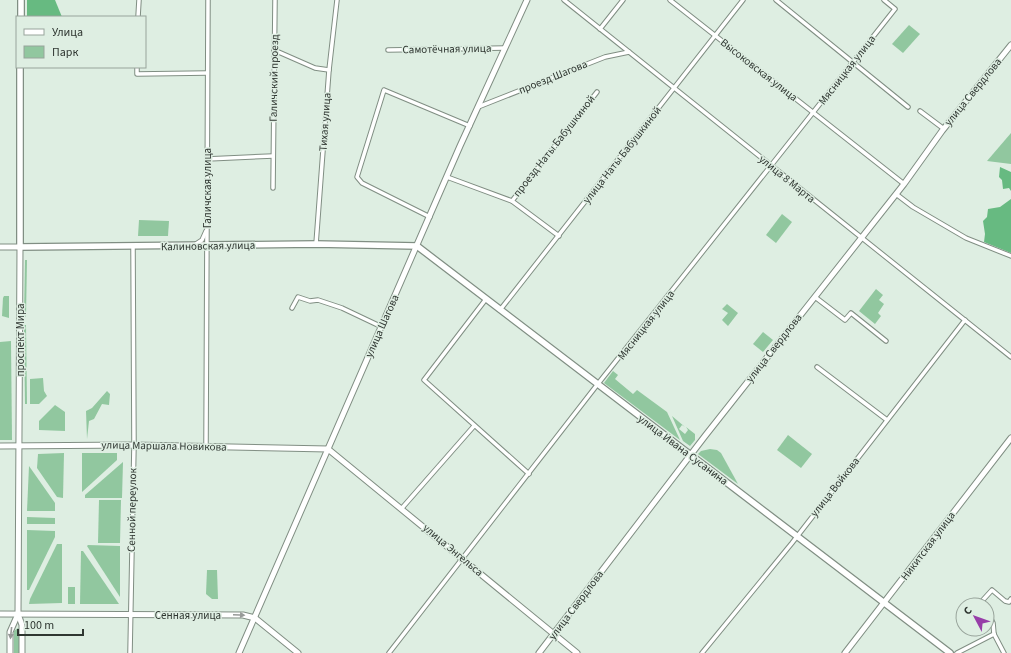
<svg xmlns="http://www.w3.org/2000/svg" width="1011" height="653" viewBox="0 0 1011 653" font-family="'Source Sans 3',sans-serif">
  <rect width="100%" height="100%" fill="#deeee2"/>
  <!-- green -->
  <g fill="#91c79f">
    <polygon points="909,25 920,34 903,53 892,44"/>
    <polygon points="1011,133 1011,164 987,161"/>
    <polygon points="782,214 792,222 776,243 766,235"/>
    <polygon points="139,220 169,221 168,236 138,236"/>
    <polygon points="25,260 27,260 26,317 24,317"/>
    <polygon points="876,289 883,295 879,300 884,304 878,313 881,316 875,324 859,311"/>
    <polygon points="4,296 9,296 9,318 2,316 3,298"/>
    <polygon points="727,304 738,313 728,326 722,320 728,313 722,309"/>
    <polygon points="24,325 26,325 27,404 25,404"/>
    <polygon points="763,332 773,340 763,352 753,344"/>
    <polygon points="11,341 12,440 0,440 0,342"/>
    <polygon points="613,371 618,375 615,379 633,394 637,390 667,412 680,440 604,383"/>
    <polygon points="43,378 44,391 47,396 39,404 30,404 30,379"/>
    <polygon points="107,391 110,394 109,405 102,404 94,419 89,421 87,439 86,411 92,408"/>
    <polygon points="55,405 65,412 65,431 39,430 39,421"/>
    <polygon points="672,416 685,427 682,425 679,429 685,434 688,430 686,427 695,434 695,440 690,446 683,441"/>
    <polygon points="788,435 812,454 801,468 777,450"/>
    <polygon points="710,449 717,450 721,453 738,484 698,454 701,451"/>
    <polygon points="64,453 63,498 57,497 37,468 38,454"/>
    <polygon points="82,453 117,453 117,460 82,492"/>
    <polygon points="123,462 122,498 85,498 85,495"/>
    <polygon points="29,466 55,503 55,511 27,511"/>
    <polygon points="99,500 121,500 120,543 98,543"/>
    <polygon points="27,517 55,518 55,524 27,524"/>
    <polygon points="27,530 55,531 55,537 29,590 27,590"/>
    <polygon points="57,544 62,544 62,603 29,604 30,599"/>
    <polygon points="88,545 120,546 120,597 87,546"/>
    <polygon points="81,551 83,551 119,604 80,604"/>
    <polygon points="207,570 217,570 218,599 212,599 206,594"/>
    <rect x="68" y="587" width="7" height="17"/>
    <polygon points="18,628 20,630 21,653 14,653 14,631"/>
  </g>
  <!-- forest -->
  <g fill="#67ba81">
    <polygon points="27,0 55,0 62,17 27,17"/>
    <polygon points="1000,167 1011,172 1011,191 1009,188 1003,189 1002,180 999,177"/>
    <polygon points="1011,199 1011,253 984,242 985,234 983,221 987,217 988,209 1000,207"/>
  </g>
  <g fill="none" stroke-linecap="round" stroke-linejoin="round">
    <defs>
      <g id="street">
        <polyline points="564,0 1011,357"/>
        <polyline points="670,0 904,184"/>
        <polyline points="776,0 908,107"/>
        <polyline points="138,17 139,0"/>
        <polyline points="600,29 623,0"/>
        <polyline points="274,50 315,68 329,70"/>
        <polyline points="388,50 505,48"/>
        <polyline points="137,67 137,74 207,73"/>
        <polyline points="478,107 605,57 629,52"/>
        <polyline points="920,111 944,129"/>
        <polyline points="207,159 273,156"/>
        <polyline points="447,177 512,201 559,236"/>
        <polyline points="273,188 275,0"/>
        <polyline points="896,194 913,207 966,238 1011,256"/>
        <polyline points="512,201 597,92"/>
        <polyline points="430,217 362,183 357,177 384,90 470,126"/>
        <polyline points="196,244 202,240 206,231"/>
        <polyline points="316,244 329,70 337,0"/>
        <polyline points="815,297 845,320 851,313 886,341"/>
        <polyline points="486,299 424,380 529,474"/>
        <polyline points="292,308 298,297 310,301 318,300 342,308 382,327"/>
        <polyline points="500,310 743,0"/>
        <polyline points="817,367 887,420"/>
        <polyline points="206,447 208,0"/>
        <polyline points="402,508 474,426"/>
        <polyline points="984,605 982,601 992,590 1005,601 1009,602 1011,599"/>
        <polyline points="987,611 993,623 994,634"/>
        <polyline points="994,634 1004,653"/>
        <polyline points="130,653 134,445 133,247"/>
        <polyline points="389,653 597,385 895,9 884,0"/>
        <polyline points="702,653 792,543 965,320"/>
        <polyline points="957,653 994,634"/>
      </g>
      <g id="secondary">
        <polyline points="0,247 20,247 18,614 22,625 22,653"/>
        <polyline points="0,446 134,445 328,449 577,653"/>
        <polyline points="0,614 243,615 255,618 298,653"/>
        <polyline points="10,653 10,632 18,614"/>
        <polyline points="239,653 460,146 527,0"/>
        <polyline points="539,653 705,436 904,184 942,131 1011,45"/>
        <polyline points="845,653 1011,438"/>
      </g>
      <g id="primary">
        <polyline points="21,17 21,0"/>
        <polyline points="20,67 20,247 316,244 417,246 950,653"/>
      </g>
    </defs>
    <!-- street casing -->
    <use href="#street" stroke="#808e83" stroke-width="5.5"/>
    <!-- secondary casing -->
    <use href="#secondary" stroke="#808e83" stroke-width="7"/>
    <!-- primary casing -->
    <use href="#primary" stroke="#808e83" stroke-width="8"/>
    <!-- street -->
    <use href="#street" stroke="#fff" stroke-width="3.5"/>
    <!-- secondary -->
    <use href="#secondary" stroke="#fff" stroke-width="5"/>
    <!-- primary -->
    <use href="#primary" stroke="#fff" stroke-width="5.5"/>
  </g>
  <!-- one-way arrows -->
  <defs><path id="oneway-solid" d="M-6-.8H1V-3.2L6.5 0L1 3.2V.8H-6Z"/></defs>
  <g fill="#979a98">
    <use href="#oneway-solid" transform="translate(239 615) rotate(3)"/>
    <use href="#oneway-solid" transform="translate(11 633) rotate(96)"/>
  </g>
  <g text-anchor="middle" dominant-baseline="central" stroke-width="3" stroke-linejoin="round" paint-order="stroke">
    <!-- street labels -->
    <g font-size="11" fill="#2f3631" stroke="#deeee2">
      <text transform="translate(447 49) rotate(-1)">Самотёчная улица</text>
      <text transform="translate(759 70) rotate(38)">Высоковская улица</text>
      <text transform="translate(847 70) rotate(-52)">Мясницкая улица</text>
      <text transform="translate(553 77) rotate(-22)">проезд Шагова</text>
      <text transform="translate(274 78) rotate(-89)">Галичский проезд</text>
      <text transform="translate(973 92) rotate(-51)">улица Свердлова</text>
      <text transform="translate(325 122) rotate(-86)">Тихая улица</text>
      <text transform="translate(554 146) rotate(-52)">проезд Наты Бабушкиной</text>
      <text transform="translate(622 155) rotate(-52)">улица Наты Бабушкиной</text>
      <text transform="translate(787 179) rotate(39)">улица 8 Марта</text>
      <text transform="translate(207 188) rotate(-90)">Галичская улица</text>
      <text transform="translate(208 246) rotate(-1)">Калиновская улица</text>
      <text transform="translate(646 325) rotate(-52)">Мясницкая улица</text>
      <text transform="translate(382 326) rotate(-66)">улица Шагова</text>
      <text transform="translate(20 340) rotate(-90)">проспект Мира</text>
      <text transform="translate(774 348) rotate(-52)">улица Свердлова</text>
      <text transform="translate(164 446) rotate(1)">улица Маршала Новикова</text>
      <text transform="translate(683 450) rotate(37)">улица Ивана Сусанина</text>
      <text transform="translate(835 487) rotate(-52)">улица Войкова</text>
      <text transform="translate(132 510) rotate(-89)">Сенной переулок</text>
      <text transform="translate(928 546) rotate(-53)">Никитская улица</text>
      <text transform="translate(453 550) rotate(40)">улица Энгельса</text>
      <text transform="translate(576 605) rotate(-53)">улица Свердлова</text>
      <text x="188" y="615">Сенная улица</text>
    </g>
  </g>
  <!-- legend -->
  <rect x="16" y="16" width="130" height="52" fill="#deeee2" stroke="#98a49b"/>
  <rect x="24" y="29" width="20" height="6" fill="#ffffff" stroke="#98a49b"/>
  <text x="52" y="36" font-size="12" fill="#2f3631">Улица</text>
  <rect x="24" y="46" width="20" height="12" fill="#91c79f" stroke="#98a49b"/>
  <text x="52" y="56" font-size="12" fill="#2f3631">Парк</text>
  <!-- north arrow -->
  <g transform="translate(975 617) rotate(311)"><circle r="19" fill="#deeee2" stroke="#98a49b"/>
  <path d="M0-3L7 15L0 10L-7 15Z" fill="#973da8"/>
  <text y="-6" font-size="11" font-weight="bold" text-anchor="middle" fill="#2f3631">С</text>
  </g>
  <!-- scale -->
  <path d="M18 629v6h65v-6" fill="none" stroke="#2f3631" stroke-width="2"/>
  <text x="24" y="629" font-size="12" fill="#2f3631" stroke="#deeee2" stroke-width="3" paint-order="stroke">100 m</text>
</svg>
